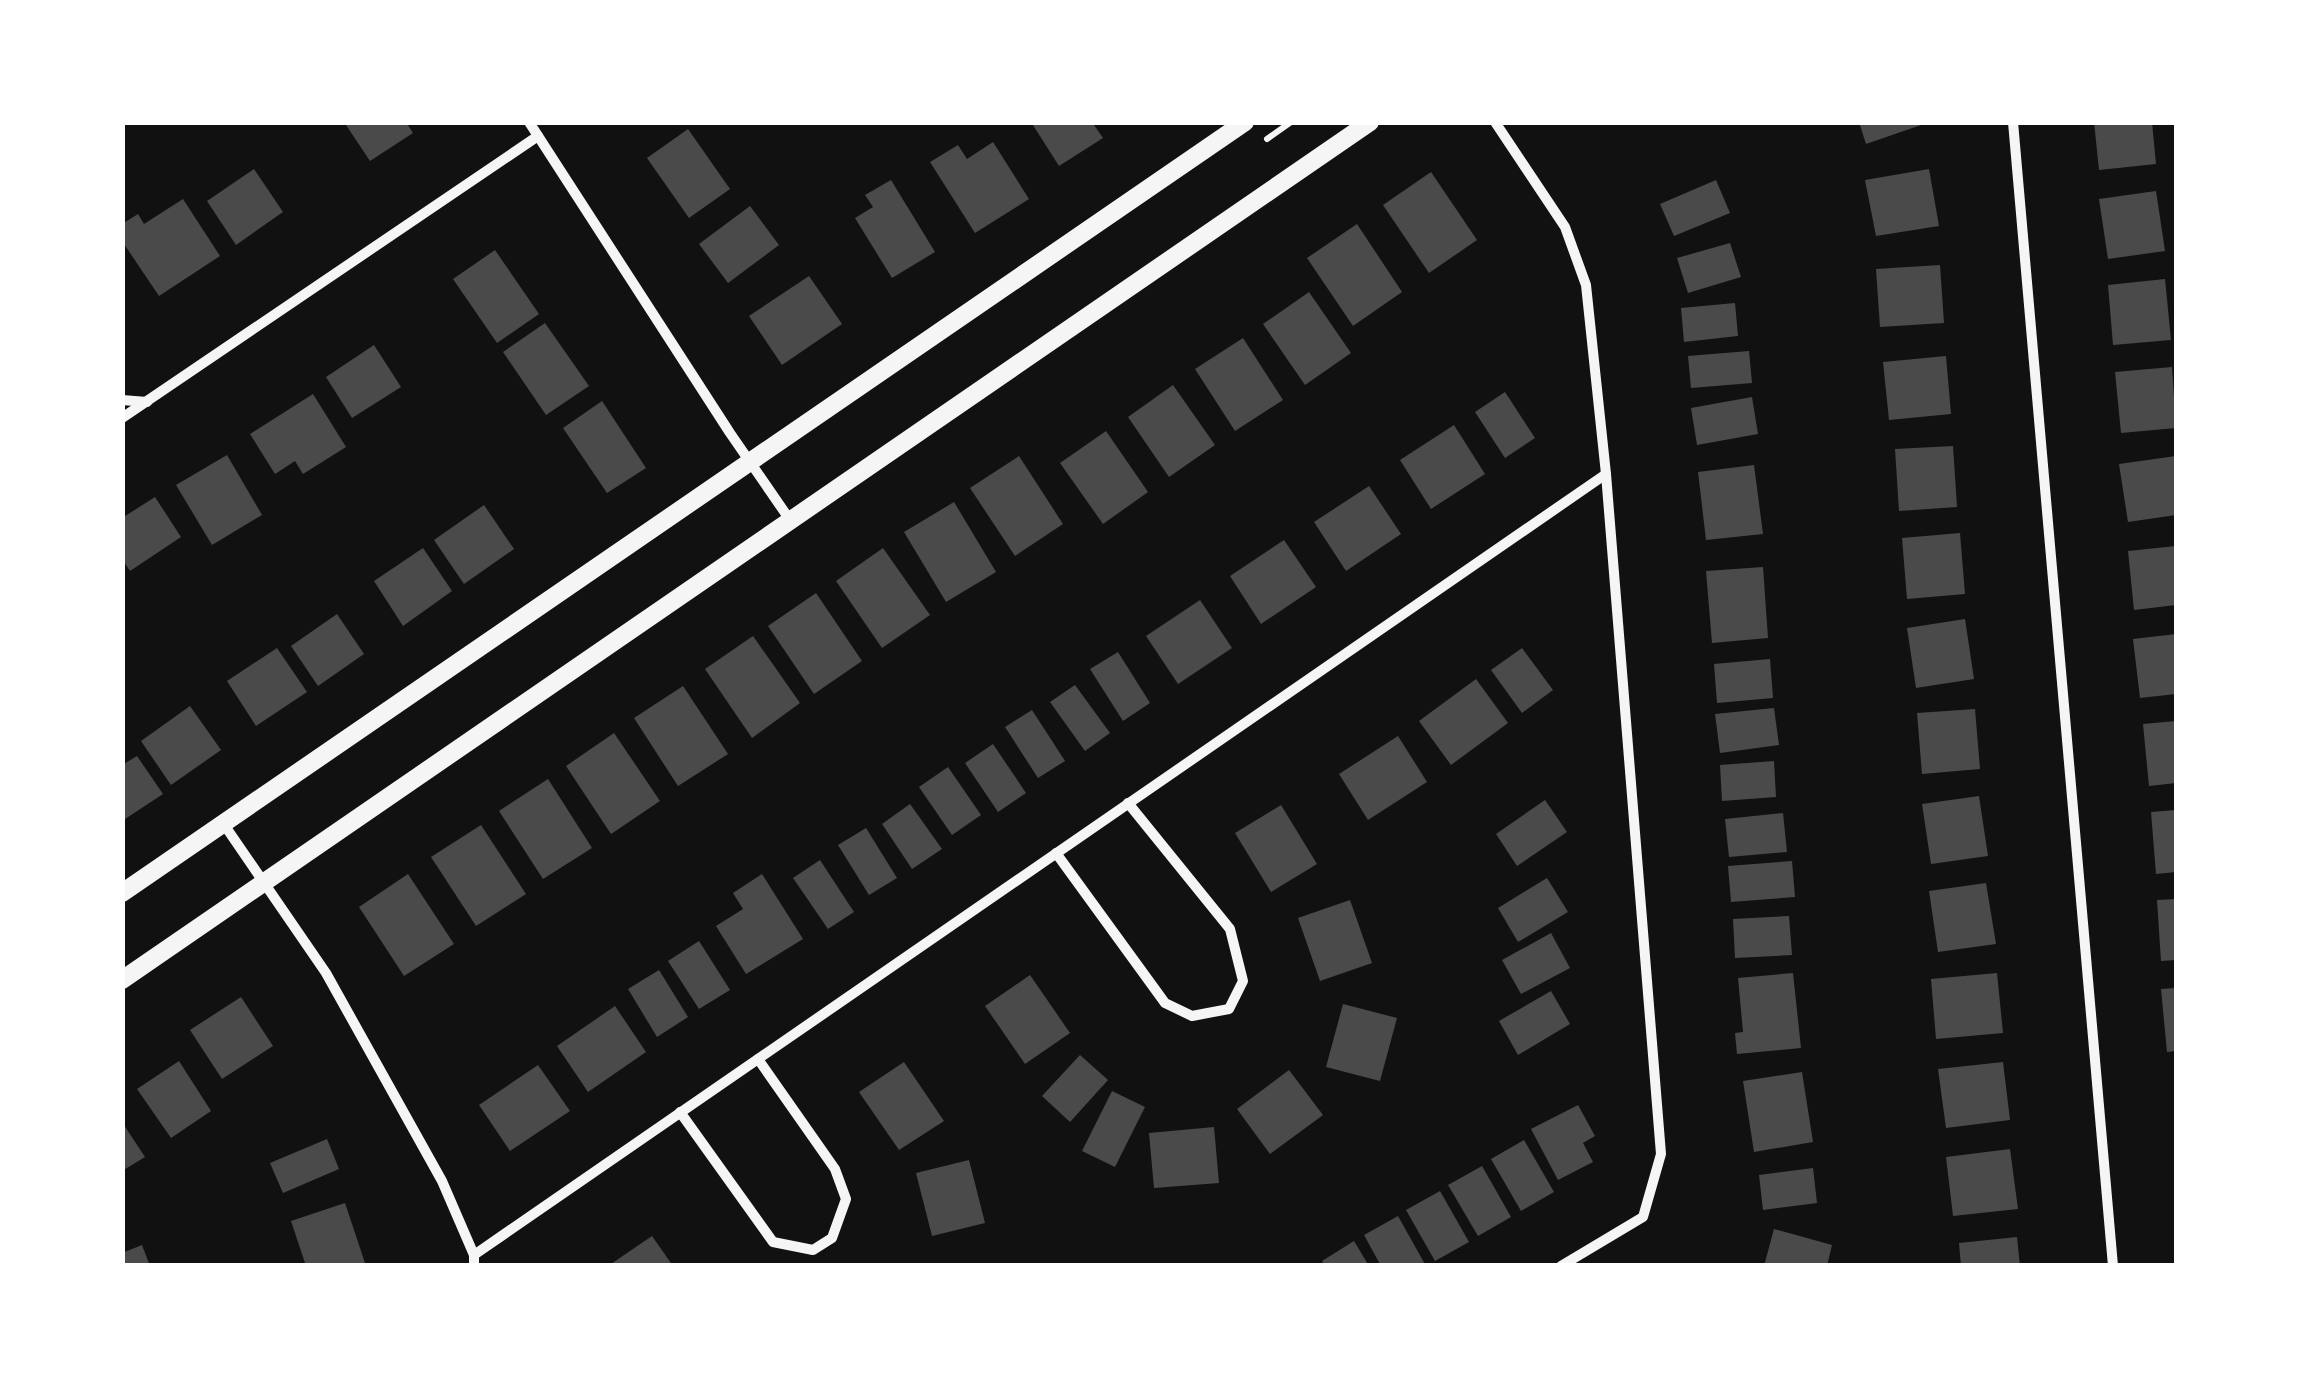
<svg xmlns="http://www.w3.org/2000/svg" width="2299" height="1388" viewBox="0 0 2299 1388" font-family="'IBM Plex Sans',sans-serif">
  <rect width="100%" height="100%" fill="#111"/>
  <!-- building -->
  <g fill="#4a4a4a">
    <polygon points="344,122 406,122 413,133 370,161"/>
    <polygon points="1031,122 1092,122 1103,138 1059,166"/>
    <polygon points="1859,122 1927,122 1927,123 1866,144"/>
    <polygon points="2094,122 2152,122 2156,164 2099,170"/>
    <polygon points="688,129 730,189 689,218 647,158"/>
    <polygon points="993,142 1029,199 975,233 930,162 958,145 967,159"/>
    <polygon points="254,169 283,212 236,245 207,201"/>
    <polygon points="1929,169 1939,226 1876,236 1865,180"/>
    <polygon points="1431,172 1477,240 1429,273 1383,205"/>
    <polygon points="891,180 935,252 892,278 855,218 873,207 865,195"/>
    <polygon points="1716,180 1730,213 1674,236 1660,204"/>
    <polygon points="2156,191 2165,251 2108,259 2099,199"/>
    <polygon points="183,199 220,256 159,296 122,241 122,224 138,214 144,224"/>
    <polygon points="750,206 779,245 728,283 699,244"/>
    <polygon points="1357,224 1402,292 1353,326 1307,258"/>
    <polygon points="1730,243 1741,277 1688,293 1677,258"/>
    <polygon points="495,250 539,314 497,343 453,279"/>
    <polygon points="1940,265 1944,323 1880,327 1876,269"/>
    <polygon points="809,276 842,324 782,365 749,316"/>
    <polygon points="2165,279 2171,340 2113,345 2108,285"/>
    <polygon points="1309,292 1351,353 1305,385 1263,324"/>
    <polygon points="1735,303 1738,336 1684,342 1681,308"/>
    <polygon points="545,323 589,386 546,415 503,352"/>
    <polygon points="1243,338 1283,400 1235,431 1195,369"/>
    <polygon points="374,345 401,387 352,418 326,377"/>
    <polygon points="1749,351 1752,383 1691,388 1688,356"/>
    <polygon points="1946,356 1951,414 1889,420 1883,362"/>
    <polygon points="2172,367 2176,428 2121,433 2115,372"/>
    <polygon points="1173,385 1215,445 1169,477 1128,417"/>
    <polygon points="1505,392 1535,438 1505,458 1475,412"/>
    <polygon points="313,394 346,447 303,474 295,461 275,474 250,434"/>
    <polygon points="1752,397 1758,434 1697,445 1691,408"/>
    <polygon points="602,401 646,468 607,493 563,428"/>
    <polygon points="1454,425 1485,474 1431,509 1400,460"/>
    <polygon points="1106,431 1148,492 1103,524 1060,463"/>
    <polygon points="1953,446 1957,507 1899,511 1895,449"/>
    <polygon points="227,455 262,515 212,545 176,485"/>
    <polygon points="1019,456 1063,524 1015,556 970,488"/>
    <polygon points="2176,456 2176,515 2128,522 2119,464"/>
    <polygon points="1754,465 1763,534 1706,540 1698,472"/>
    <polygon points="1369,486 1401,534 1346,571 1314,522"/>
    <polygon points="155,497 181,537 130,571 122,559 122,518"/>
    <polygon points="954,502 996,572 946,602 904,532"/>
    <polygon points="484,505 514,549 464,584 434,540"/>
    <polygon points="1960,533 1965,594 1907,599 1902,538"/>
    <polygon points="1284,540 1316,587 1261,624 1230,576"/>
    <polygon points="2176,546 2176,605 2134,610 2128,551"/>
    <polygon points="423,548 452,591 403,626 374,581"/>
    <polygon points="883,548 930,615 882,648 836,581"/>
    <polygon points="1763,567 1768,638 1712,643 1706,571"/>
    <polygon points="816,593 862,661 814,694 768,626"/>
    <polygon points="1200,600 1232,648 1178,684 1146,636"/>
    <polygon points="337,614 364,654 318,686 291,646"/>
    <polygon points="1965,619 1974,679 1916,688 1907,628"/>
    <polygon points="2176,634 2176,694 2140,698 2133,639"/>
    <polygon points="753,636 800,703 752,738 705,669"/>
    <polygon points="277,648 307,692 256,726 227,681"/>
    <polygon points="1522,648 1553,690 1522,713 1491,670"/>
    <polygon points="1118,652 1150,703 1123,721 1090,669"/>
    <polygon points="1770,659 1773,698 1717,703 1714,664"/>
    <polygon points="1476,679 1508,723 1451,765 1419,721"/>
    <polygon points="1075,685 1110,733 1085,751 1050,702"/>
    <polygon points="683,686 728,754 678,786 634,718"/>
    <polygon points="190,706 221,750 171,785 141,741"/>
    <polygon points="1774,708 1779,745 1720,753 1715,714"/>
    <polygon points="1975,709 1980,769 1922,774 1917,713"/>
    <polygon points="1032,710 1065,761 1038,778 1005,727"/>
    <polygon points="2176,721 2176,783 2149,786 2143,724"/>
    <polygon points="614,733 660,801 611,834 566,766"/>
    <polygon points="1398,736 1427,782 1368,820 1339,774"/>
    <polygon points="993,744 1026,793 998,812 965,763"/>
    <polygon points="137,756 163,794 122,821 122,765"/>
    <polygon points="1774,761 1776,797 1722,801 1720,765"/>
    <polygon points="948,767 981,815 952,835 919,787"/>
    <polygon points="548,779 592,848 543,879 499,811"/>
    <polygon points="1979,796 1988,856 1931,864 1922,804"/>
    <polygon points="1545,800 1567,832 1517,866 1496,834"/>
    <polygon points="910,804 942,849 912,869 882,824"/>
    <polygon points="1281,805 1317,864 1271,892 1235,833"/>
    <polygon points="2176,810 2176,872 2156,874 2151,812"/>
    <polygon points="1783,813 1787,852 1729,857 1725,819"/>
    <polygon points="481,825 526,894 476,926 431,857"/>
    <polygon points="866,828 897,878 869,895 838,845"/>
    <polygon points="820,860 854,912 828,929 793,878"/>
    <polygon points="1792,861 1795,897 1731,902 1728,866"/>
    <polygon points="408,874 454,944 404,976 359,907"/>
    <polygon points="762,874 803,939 746,974 716,926 743,909 733,893"/>
    <polygon points="1547,878 1568,912 1518,942 1498,908"/>
    <polygon points="1986,883 1996,944 1938,952 1929,891"/>
    <polygon points="2176,899 2176,960 2161,961 2157,900"/>
    <polygon points="1350,900 1372,963 1320,981 1298,918"/>
    <polygon points="1789,916 1792,955 1735,958 1733,919"/>
    <polygon points="1551,933 1570,968 1521,994 1502,960"/>
    <polygon points="699,941 730,990 699,1009 668,961"/>
    <polygon points="659,970 688,1017 657,1037 628,989"/>
    <polygon points="1793,973 1801,1048 1737,1054 1735,1033 1743,1032 1738,978"/>
    <polygon points="1997,973 2003,1033 1936,1039 1931,979"/>
    <polygon points="1030,975 1070,1033 1025,1064 985,1006"/>
    <polygon points="2176,988 2176,1051 2167,1052 2161,989"/>
    <polygon points="1551,991 1570,1024 1518,1055 1499,1021"/>
    <polygon points="241,997 273,1046 222,1079 190,1030"/>
    <polygon points="1343,1004 1397,1018 1380,1081 1326,1067"/>
    <polygon points="615,1006 646,1052 588,1092 557,1046"/>
    <polygon points="1080,1055 1108,1080 1070,1122 1042,1096"/>
    <polygon points="179,1061 211,1111 171,1138 137,1089"/>
    <polygon points="904,1062 944,1121 899,1150 859,1092"/>
    <polygon points="2003,1062 2010,1120 1946,1128 1938,1069"/>
    <polygon points="538,1065 570,1111 510,1151 479,1105"/>
    <polygon points="1289,1070 1323,1115 1270,1154 1237,1109"/>
    <polygon points="1802,1072 1813,1142 1754,1152 1743,1081"/>
    <polygon points="1112,1091 1145,1107 1115,1167 1082,1151"/>
    <polygon points="1578,1105 1595,1136 1583,1143 1593,1162 1558,1180 1531,1129"/>
    <polygon points="122,1122 145,1157 122,1171"/>
    <polygon points="1214,1127 1219,1183 1154,1188 1149,1133"/>
    <polygon points="327,1139 339,1169 283,1193 270,1163"/>
    <polygon points="1524,1140 1554,1192 1521,1211 1491,1159"/>
    <polygon points="2010,1149 2018,1209 1953,1216 1946,1157"/>
    <polygon points="969,1160 985,1223 932,1236 916,1173"/>
    <polygon points="1482,1166 1511,1217 1478,1236 1448,1185"/>
    <polygon points="1813,1168 1817,1203 1763,1210 1759,1175"/>
    <polygon points="1440,1191 1469,1242 1435,1261 1406,1210"/>
    <polygon points="345,1203 366,1266 306,1266 291,1221"/>
    <polygon points="1398,1216 1426,1266 1381,1266 1364,1235"/>
    <polygon points="1774,1229 1832,1245 1827,1266 1764,1266"/>
    <polygon points="652,1236 673,1266 608,1266"/>
    <polygon points="2017,1237 2020,1266 1961,1266 1959,1243"/>
    <polygon points="1354,1241 1369,1266 1325,1266 1322,1261"/>
    <polygon points="142,1245 150,1266 122,1266 122,1253"/>
  </g>
  <g fill="none" stroke-linecap="round" stroke-linejoin="round">
    <!-- path -->
    <polyline stroke="#f5f5f5" stroke-width="6" points="1267,139 1291,122"/>
    <!-- minor -->
    <g stroke="#f5f5f5" stroke-width="10">
      <polyline points="529,122 730,433 790,520"/>
      <polyline points="1495,122 1565,227 1586,285 1606,474 1661,1154 1643,1217 1561,1266"/>
      <polyline points="2013,122 2113,1266"/>
      <polyline points="122,400 147,402"/>
      <polyline points="122,418 538,136"/>
      <polyline points="223,823 326,973 442,1181 474,1255 474,1266"/>
      <polyline points="1056,853 1165,1003 1192,1016 1229,1009 1243,981 1230,929 1128,803"/>
      <polyline points="680,1112 773,1242 813,1250 832,1238 846,1199 835,1169 758,1059"/>
      <polyline points="474,1255 1606,474"/>
    </g>
    <!-- tertiary -->
    <g stroke="#f5f5f5" stroke-width="18">
      <polyline points="122,893 1245,122"/>
      <polyline points="122,980 1370,122"/>
    </g>
  </g>
  <!-- border -->
  <rect width="2299" height="1388" fill="none" stroke="#ffffff" stroke-width="250"/>
</svg>
